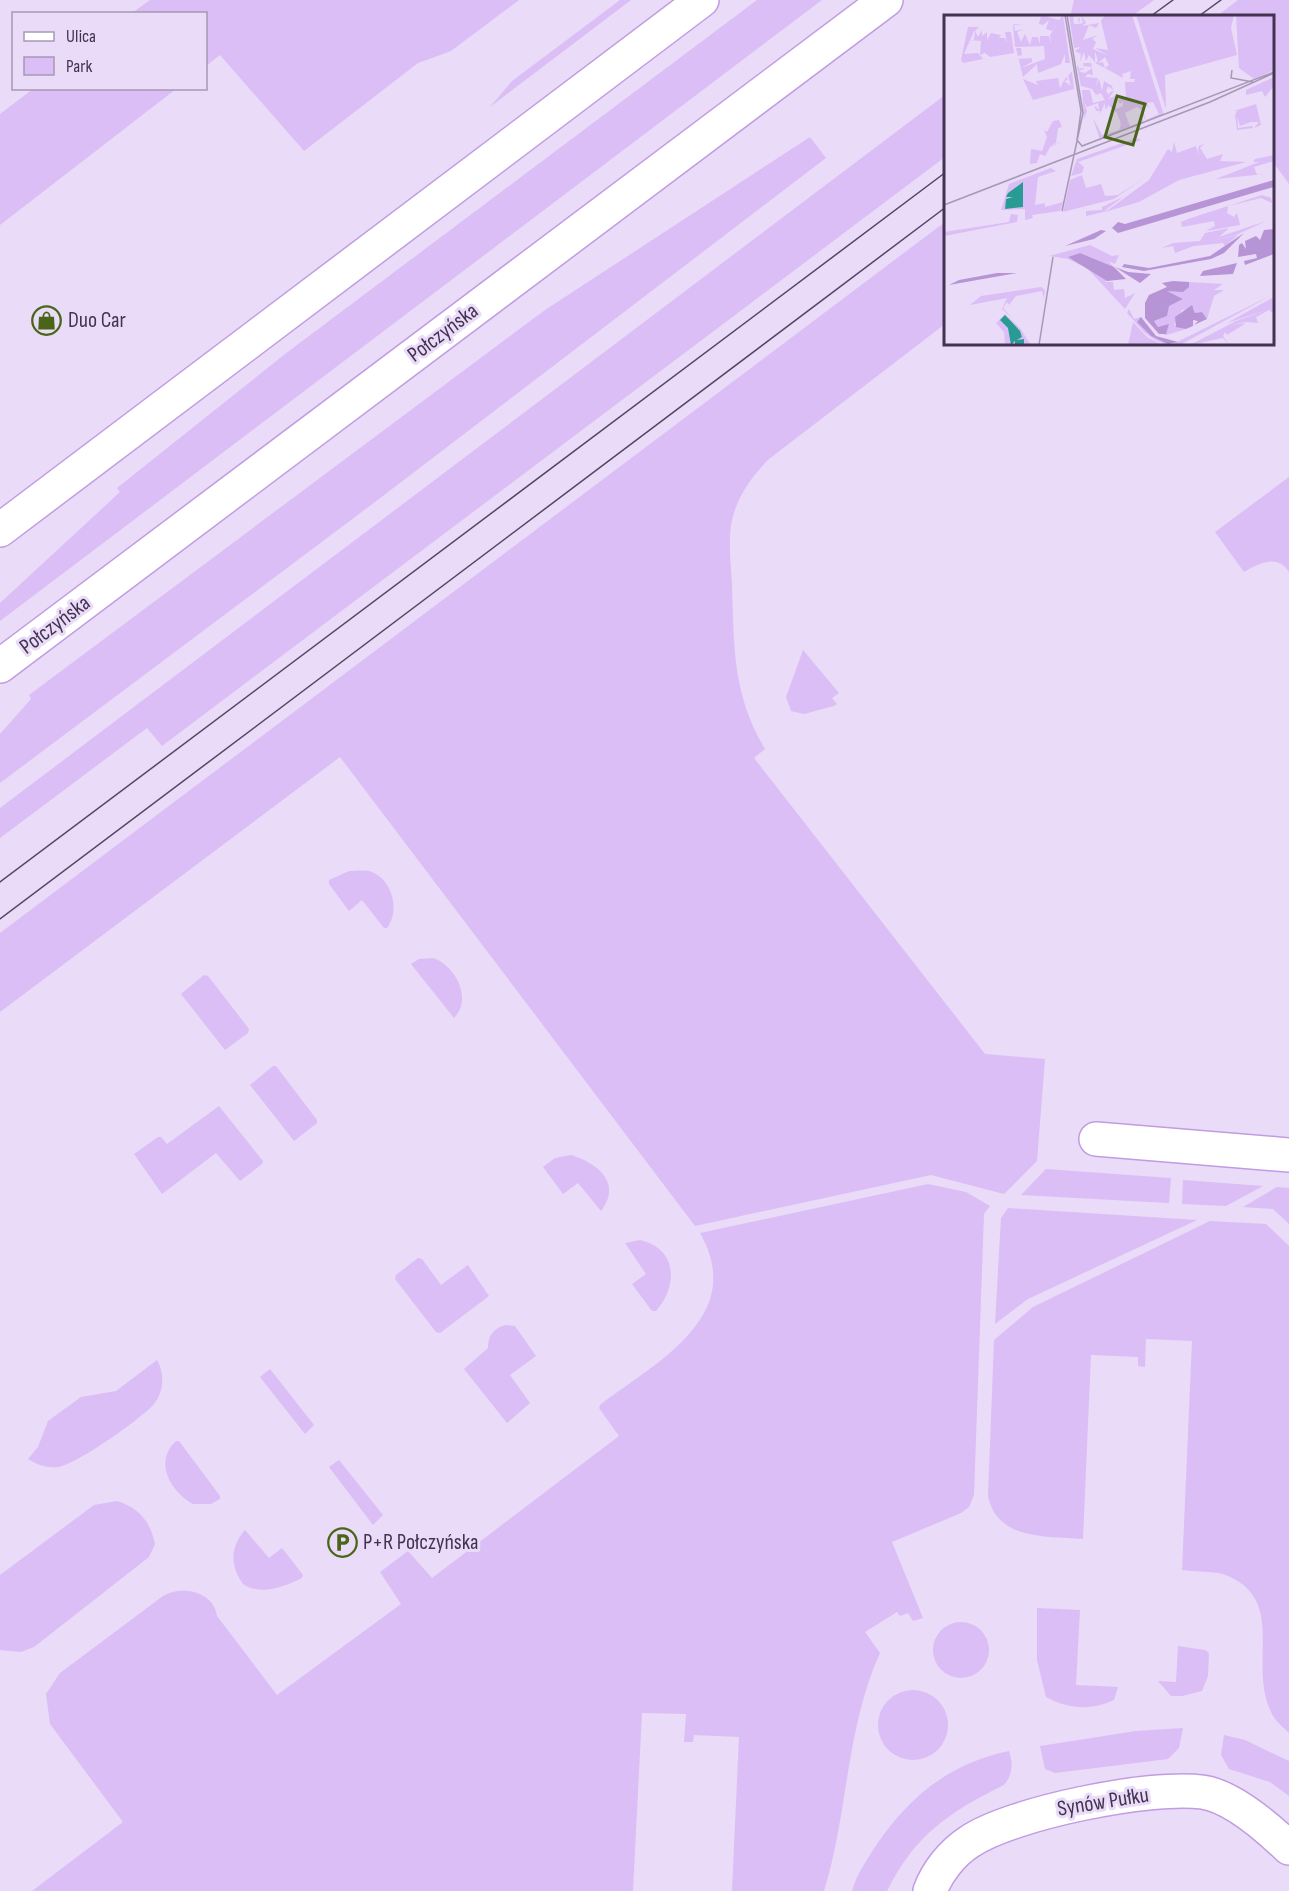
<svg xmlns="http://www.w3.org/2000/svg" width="1289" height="1891" viewBox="0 0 1289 1891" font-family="'Sofia Sans Condensed',sans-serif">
  <rect width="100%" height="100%" fill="#eadbf8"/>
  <!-- green -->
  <g fill="#dbbef5">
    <polygon points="150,0 519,0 451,51 418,63 304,151 220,55 206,66 206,14 132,13"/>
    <polygon points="620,0 631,0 490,107 512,81"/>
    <polygon points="757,0 822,0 0,621 0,603 120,492 117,488 285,354"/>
    <polygon points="1074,0 1154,0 1132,16 1073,16 1071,13"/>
    <polygon points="1238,0 1289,0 1289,184 1273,162 1272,16 1217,16"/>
    <polygon points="33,89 33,88 176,89 0,225 0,114"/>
    <polygon points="945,95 945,157 162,746 147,728 0,838 0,808"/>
    <polygon points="810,137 826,158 375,502 0,783 0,734 31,699 29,695 545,310"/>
    <path d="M945 222V324L769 459C753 475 739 494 733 516 727 538 731 562 732 585 734 645 732 694 765 749L754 758 985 1054 1045 1059 1037 1161 1004 1194 931 1175 695 1226 340 757 0 1012V933Z"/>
    <path d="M1289 477V572C1277 554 1260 563 1244 572L1215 532Z"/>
    <polygon points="803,650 839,693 832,698 837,704 834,706 804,714 791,711 786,697"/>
    <path d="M349 871C355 871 363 870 369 871 392 878 401 910 387 928H384L362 900 349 911 329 884V880Z"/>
    <path d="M433 958C455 965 473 999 454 1018L411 964 419 959Z"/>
    <polygon points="204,975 208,976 249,1029 248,1033 225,1050 181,994"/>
    <polygon points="273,1066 276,1066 317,1120 317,1123 294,1141 250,1085"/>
    <polygon points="219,1106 263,1161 262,1164 240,1181 216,1153 162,1194 134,1154 158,1137 161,1137 167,1144"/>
    <path d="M571 1155C597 1163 623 1183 601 1211L578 1183 563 1194 543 1167 555 1158Z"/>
    <polygon points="1046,1169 1171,1178 1169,1203 1021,1195"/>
    <polygon points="1183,1180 1263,1186 1226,1206 1182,1204"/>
    <path d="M928 1184 966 1192 990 1206 984 1214 974 1495 969 1507 961 1513 892 1542 923 1618 913 1621 908 1613 900 1616 897 1612 865 1632 880 1653C846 1727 848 1814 824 1891H732L739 1737 694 1735 693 1742H684L686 1714 642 1713 633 1891H32L123 1822 50 1724 46 1694 60 1673 163 1596C181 1585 214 1591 217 1616L277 1695 401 1604 380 1572 408 1551 432 1578 619 1436 599 1408 600 1405C655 1363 748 1317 700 1233Z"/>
    <polygon points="1277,1187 1289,1188 1289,1224 1273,1209 1243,1207"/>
    <polygon points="1008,1208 1197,1220 1028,1299 995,1324 1001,1218"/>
    <path d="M1210 1221 1266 1224 1289 1246V1733C1282 1726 1275 1721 1271 1712 1247 1662 1289 1598 1223 1574 1211 1571 1195 1572 1182 1570L1192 1341 1146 1339 1145 1367 1138 1366V1357L1091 1355 1083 1539C1048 1536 997 1541 988 1496L994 1340 1033 1307Z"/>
    <path d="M640 1240C678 1249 678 1286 656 1311H652L632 1284 646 1274 625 1243Z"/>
    <polygon points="418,1258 422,1259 441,1285 468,1265 489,1296 440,1333 436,1332 395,1279 396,1275"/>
    <path d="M506 1325 515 1326 536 1356 510 1375 530 1403 507 1423 464 1369 488 1348C488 1335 494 1328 506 1325Z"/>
    <path d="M157 1360C165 1374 164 1391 154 1404 142 1418 76 1465 58 1467 47 1468 37 1465 28 1459L38 1447 48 1421 81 1397 116 1391Z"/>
    <polygon points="270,1369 314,1425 305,1434 260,1377"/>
    <path d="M176 1441H179L220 1496V1499L211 1504H193C171 1492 153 1462 176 1441Z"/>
    <polygon points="339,1460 383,1515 373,1525 329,1467"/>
    <path d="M117 1501C139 1508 150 1521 155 1544L149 1557 34 1647 21 1652 0 1650V1575L94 1505Z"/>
    <path d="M245 1530 269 1558 282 1548 303 1575 302 1578C284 1587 260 1596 243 1584 230 1566 230 1547 245 1530Z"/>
    <path d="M1037 1608 1080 1610 1076 1685 1118 1687 1114 1700C1091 1711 1068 1709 1046 1697L1037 1660Z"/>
    <circle cx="961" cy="1650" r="28"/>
    <polygon points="1178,1646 1205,1650 1209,1653 1208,1676 1202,1691 1182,1696 1171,1696 1158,1681 1176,1682"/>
    <circle cx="913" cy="1725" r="35"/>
    <polygon points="1183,1728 1179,1748 1168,1759 1055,1773 1045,1769 1040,1746 1136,1731"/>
    <polygon points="1224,1735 1245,1740 1289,1761 1289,1796 1270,1782 1229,1769 1221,1755"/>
    <path d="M1009 1751C1013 1764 1013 1774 1004 1785 949 1812 915 1835 887 1891H852C856 1876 865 1863 873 1850 907 1798 948 1764 1009 1751Z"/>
  </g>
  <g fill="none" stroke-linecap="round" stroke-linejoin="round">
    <defs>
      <g id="street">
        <polyline points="1096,1139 1289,1155"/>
        <path d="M930 1891C937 1872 952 1853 969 1842 1011 1813 1151 1785 1202 1792 1232 1796 1268 1828 1289 1848"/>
      </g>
      <g id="secondary">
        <polyline points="0,530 702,0"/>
        <polyline points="0,666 886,0"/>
      </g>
    </defs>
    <!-- street casing -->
    <use href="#street" stroke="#c19ce2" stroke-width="36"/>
    <!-- secondary casing -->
    <use href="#secondary" stroke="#c19ce2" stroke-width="36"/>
    <!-- street -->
    <use href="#street" stroke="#fff" stroke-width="33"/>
    <!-- secondary -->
    <use href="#secondary" stroke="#fff" stroke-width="33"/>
    <!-- tram -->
    <g stroke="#554563" stroke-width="1.5">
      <polyline points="1151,16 1173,0"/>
      <polyline points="1199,16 1221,0"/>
      <polyline points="0,882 946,172"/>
      <polyline points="0,919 946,207"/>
    </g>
  </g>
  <!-- icons -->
  <defs>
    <symbol id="shop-ring" viewBox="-11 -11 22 22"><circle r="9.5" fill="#eadbf8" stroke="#486518" stroke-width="1.5"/><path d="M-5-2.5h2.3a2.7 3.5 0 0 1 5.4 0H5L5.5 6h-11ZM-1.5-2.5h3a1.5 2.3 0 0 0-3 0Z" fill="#486518"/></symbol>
    <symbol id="parking-ring" viewBox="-11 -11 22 22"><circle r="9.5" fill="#eadbf8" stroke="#486518" stroke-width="1.5"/><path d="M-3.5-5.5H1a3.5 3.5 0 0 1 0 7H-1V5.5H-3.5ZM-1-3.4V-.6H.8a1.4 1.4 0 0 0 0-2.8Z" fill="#486518"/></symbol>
  </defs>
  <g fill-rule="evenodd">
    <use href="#shop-ring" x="30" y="304" width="33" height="33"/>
    <use href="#parking-ring" x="326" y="1526" width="33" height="33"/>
  </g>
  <g text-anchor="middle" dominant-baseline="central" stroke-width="6" stroke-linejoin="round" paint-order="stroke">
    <!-- poi labels -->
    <g font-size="22" fill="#433351" stroke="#eadbf8" text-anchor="start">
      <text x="68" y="320">Duo Car</text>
      <text x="363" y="1542">P+R Połczyńska</text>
    </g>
    <!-- street labels -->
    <g font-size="22" fill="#433351" stroke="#eadbf8">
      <text transform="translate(443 333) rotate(-37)">Połczyńska</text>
      <text transform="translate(55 625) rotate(-37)">Połczyńska</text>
      <text transform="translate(1103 1802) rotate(-9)">Synów Pułku</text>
    </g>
  </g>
  <!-- overview -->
  <g transform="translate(944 15)">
    <rect width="330" height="330" fill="#eadbf8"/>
    <path d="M97 0 115 5 119 0 126 48H121V39L117 49 94 58 93 49 79 62 72 33H77L78 40 74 41 75 44 88 43V47L77 53 101 44 100 31 71 32 69 10 70 9H79L70 10 71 16 80 14 73 17 77 27 81 19 86 30 88 22H94L96 29V21H105L107 29 106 20 114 8 108 16 102 14 105 5 99 10 95 9ZM125 0H135L129 2 130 9H135L134 4 136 3 135 9 139 8 137 0 142 8 138 11 155 8 152 13 145 10 139 25 154 20 148 24 152 27 149 34 165 41 151 33 164 35 157 6 161 0H188L220 100 202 106 198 98 199 97 202 105 215 99 209 87 203 88 205 93 200 89 199 96 193 92 181 98 186 111 198 107V103L200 108 156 125 149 103 158 120 175 115 177 109 173 98 164 90 163 93 161 94V88L156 99V96H152L150 90 155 95 154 88 143 92 140 87 143 96 140 104 138 75H146L149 88 161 85 157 78 152 80 148 74 137 71 133 52 134 50 135 54 140 53 139 48H147L148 52 140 51V54L134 56 141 58 148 53 149 60 144 59 141 62 154 63 151 73 155 64 158 76 160 66 168 71 169 75 164 71 162 76 165 80 166 77 170 76 164 84 171 81 172 94 179 91V86L176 89 174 85 182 82 181 67H190L191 64H186L187 56 178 59 179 63 161 53 165 50 161 42 154 48 159 47 161 53 151 48 154 46 151 36V47L145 40 142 46 140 37 136 47 137 39 131 36 137 32 130 33ZM192 0H290L287 13 293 40 221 60 222 94ZM292 0H330V55L310 64 295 53ZM24 12H35L31 16 34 22 38 15V21L43 17V25L47 18 57 20 55 23H61L63 28 61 17H67L70 38 46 42 41 38 36 40 37 26 26 25H30L31 17 27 13 30 16 20 39 34 38 39 44 19 48 17 45ZM128 56 130 74 89 85 79 64 94 70 92 66 114 63 116 73 122 62 124 65 120 66 127 71 124 61ZM330 62V71L321 82 318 76 302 80V75ZM312 89 317 110 310 113 315 107H307L296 111 293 102 294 113 308 111 309 113 293 115 291 100 293 96H290ZM115 105 118 112 114 113 112 128 106 131 118 127 106 132 101 141 96 139 93 148 86 149 87 134 98 136 103 122 100 115 103 117 109 106ZM192 123 197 125 134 147 140 152 138 158 127 161 133 144ZM230 127 233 138 252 131 255 142 254 135 255 131 260 129 256 133 263 144 279 139 276 146 302 147 235 165 195 187 164 196 142 201V196L158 195V192L179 182 160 196 164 195 205 165 224 134 228 137ZM330 140V146L310 152 313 160 330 158 272 164 315 147H309L311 144ZM107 153 112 156 94 162 91 190 101 188V192L119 187 116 196 88 200 89 203 81 205V194L57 195 65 169ZM138 160 142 173 157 169 161 181 174 180 200 163 170 184 119 197 126 165ZM318 180 327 183 328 188 317 183 284 191 283 198 290 202 293 198 296 210 262 216 271 211 270 206 238 212 237 207 244 204ZM67 199 74 200 73 207 0 221V217L65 207ZM322 206 292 220 262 227 294 220 281 231 279 228 250 231 231 238 229 231 218 233 229 228 256 226 261 218 285 213 275 222ZM146 230 168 241 175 240 171 249 164 246 170 252 136 238 124 242 137 247 163 266 160 267H169L170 275 180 274 181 283 191 278 181 294 143 253 124 244 105 241ZM245 267 279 269 270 275H280L270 281 263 304 258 297 251 298 250 293 238 295 230 310 242 314 222 320H220L225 310 214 312 210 306 223 301 224 291 239 284 223 276H240ZM97 272 101 275 100 283 98 276 72 281 65 290 63 287 59 293 69 304 58 294 63 283 26 290 37 281ZM330 279 236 330H223L211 325 200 317 183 298 185 294 190 304 197 302 193 307 207 321 229 329ZM330 282V299L325 295 312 302 314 308 302 307 286 310 302 308 283 320 281 317 279 321 285 330 279 323 246 330 292 306 329 293 283 308ZM61 299 76 313 86 329 61 330 60 317 52 308ZM189 307 203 322 219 330H184Z" fill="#dbbef5"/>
    <path d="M330 165V172L319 175 174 218 168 213 174 207 181 209ZM330 214V239L301 250 300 246 313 243 312 239 294 242 295 230 298 228 302 234 301 226 312 221 316 225 320 215ZM157 215 162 216 150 224 121 231ZM300 218 280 238 267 244 200 256 178 252 180 249 205 253 266 241ZM136 238 170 252 182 264 163 266 124 242ZM293 248 289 259 256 261 259 256ZM171 252 184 257 207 259 196 268ZM53 258H73L5 270 15 265ZM229 266 245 267V272L239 277 223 276 239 284 225 291 223 301 210 306 214 312 225 309 222 319H215L201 303V288L205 280 223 272 218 268ZM248 290 251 298 258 297 263 304 250 310 254 306 249 305V311L242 314 232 312 231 302ZM197 302 212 321 234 327 224 329 207 321 193 307Z" fill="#b794d6"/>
    <path d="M79 167V192L61 194 62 184 69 182H62L64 178ZM61 300 76 316 78 322 73 325 80 324V330H71V326L67 330 64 313 56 305Z" fill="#289c94"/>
    <path fill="none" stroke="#a798b5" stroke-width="1.5" d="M121 0 137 96 133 125 138 131 330 57M288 55 287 63 309 67M0 190 266 87 330 58M118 196 139 98 123 0M95 330 109 242"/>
    <path fill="#486518" fill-opacity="0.15" stroke="#486518" stroke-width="3" d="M173 81 201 89 189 130 161 122Z"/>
    <rect width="330" height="330" fill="none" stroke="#433351" stroke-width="3"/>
  </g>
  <!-- legend -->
  <rect x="12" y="12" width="195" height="78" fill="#eadbf8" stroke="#a798b5" stroke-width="1.5"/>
  <rect x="24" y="32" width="30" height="9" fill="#ffffff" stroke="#a798b5" stroke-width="1.5"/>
  <text x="66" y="42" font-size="18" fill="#433351">Ulica</text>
  <rect x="24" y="57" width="30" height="18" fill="#dbbef5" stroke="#a798b5" stroke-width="1.5"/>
  <text x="66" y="72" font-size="18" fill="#433351">Park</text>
</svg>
